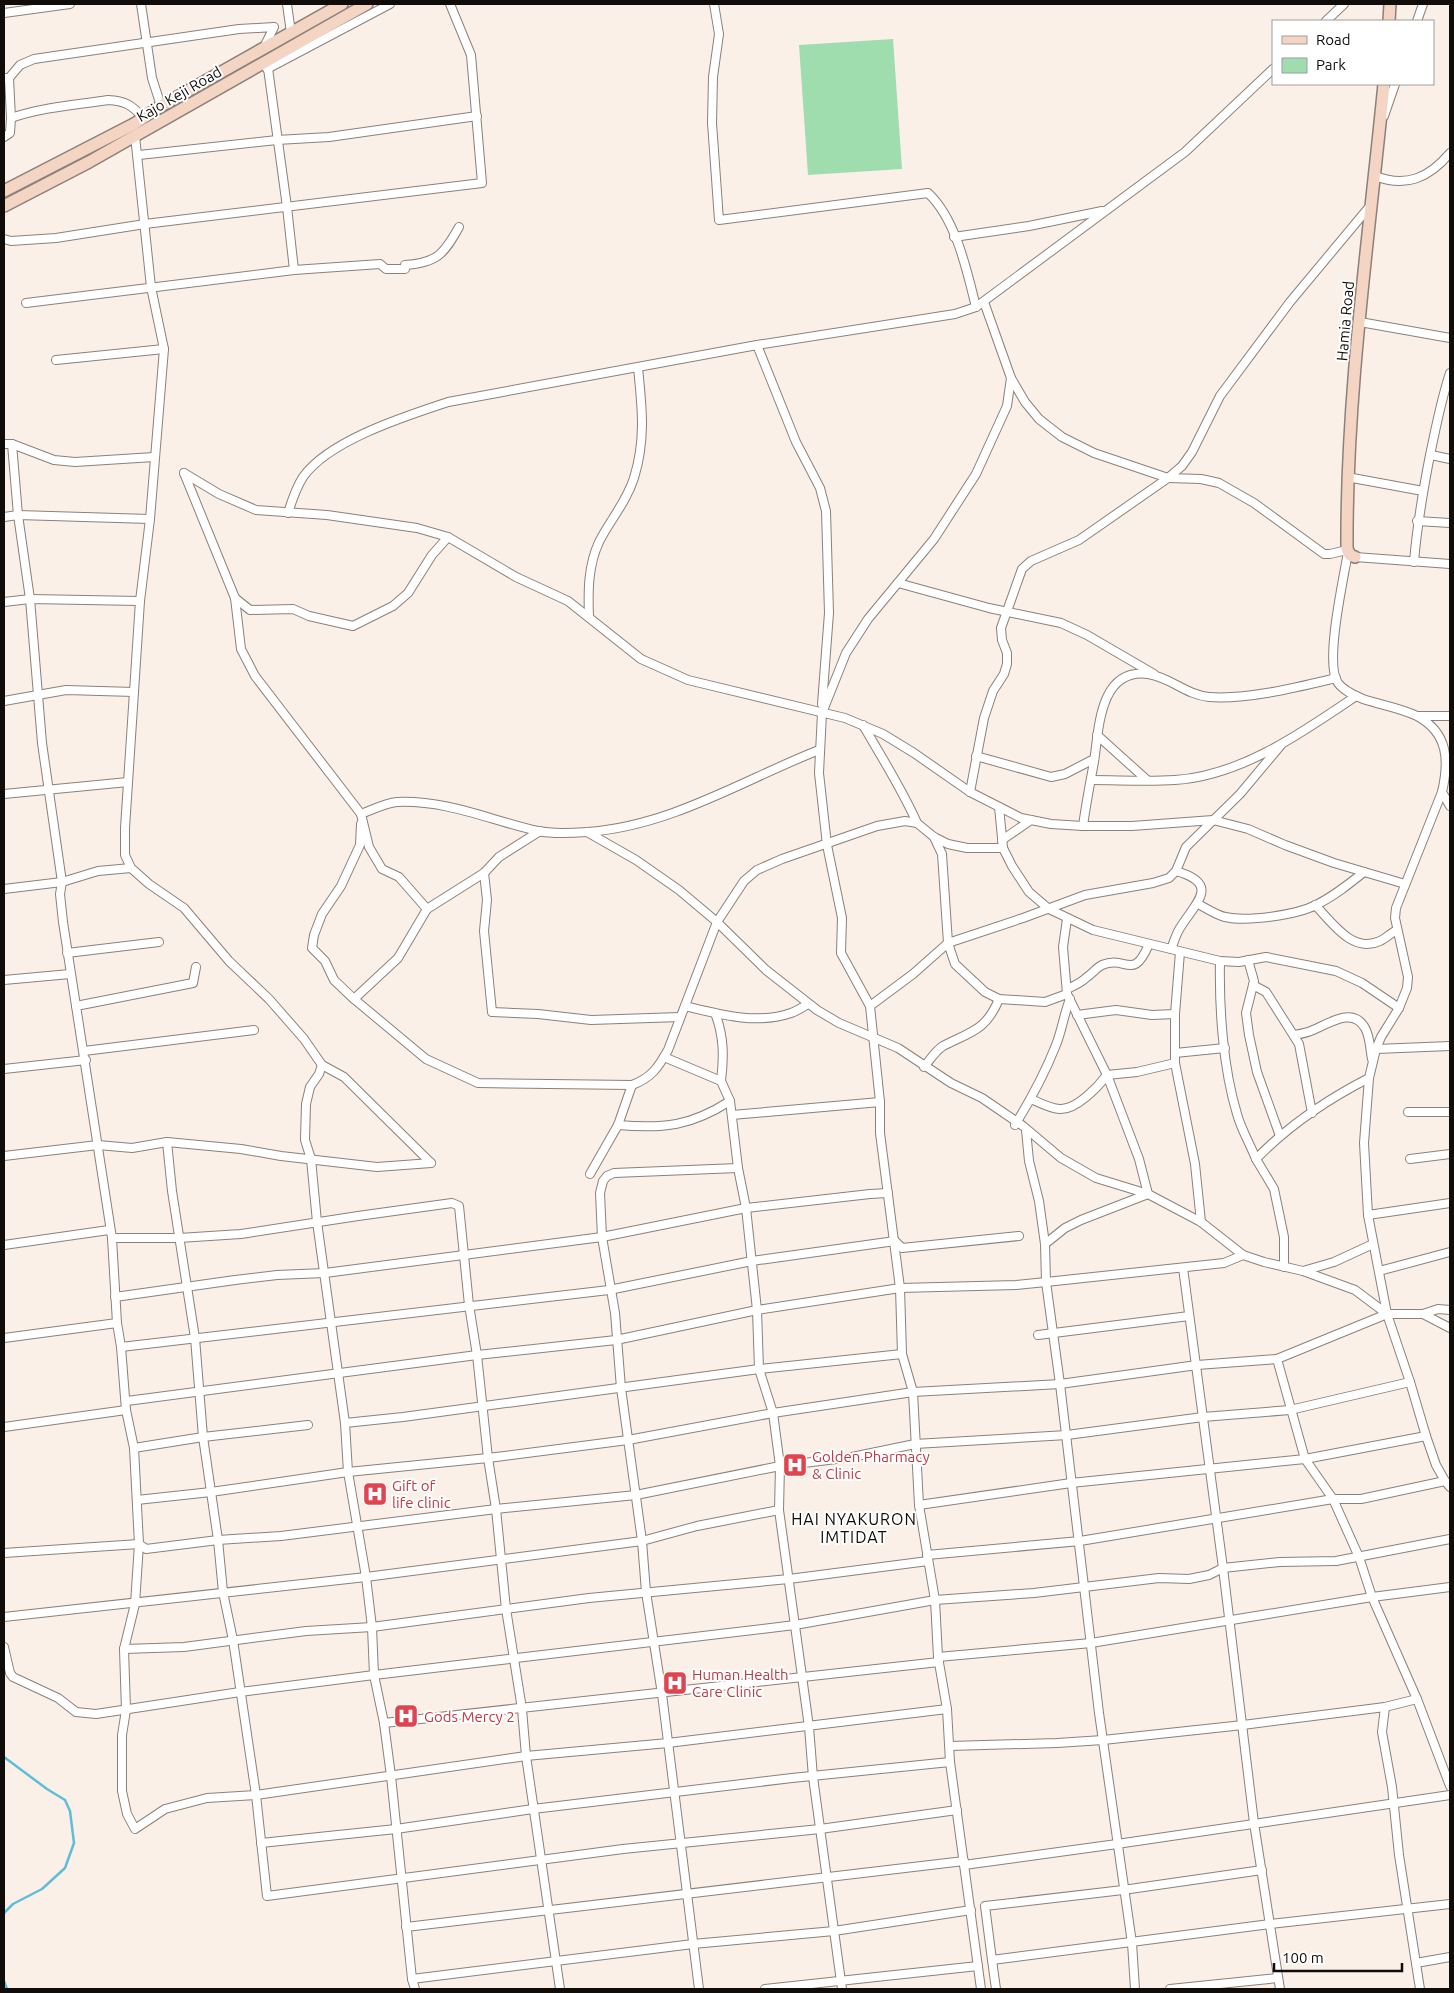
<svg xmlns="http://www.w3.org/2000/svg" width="1454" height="1993" viewBox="0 0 1454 1993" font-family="Ubuntu,sans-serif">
  <rect width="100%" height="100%" fill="#fbf0e8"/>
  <!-- green -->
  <polygon fill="#9fddaf" points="893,39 902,169 808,175 799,45"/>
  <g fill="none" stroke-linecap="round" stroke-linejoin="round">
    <!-- stream -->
    <g stroke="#5ebeda" stroke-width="2.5">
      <polyline points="4,1757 47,1789 65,1800 70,1811 74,1843 65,1868 42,1889 13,1904 4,1913"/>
      <polyline points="4,1981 7,1989"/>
    </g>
    <defs>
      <g id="street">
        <polyline points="141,4 152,78 161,106"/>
        <polyline points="287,4 291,33"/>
        <path d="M714 4 719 34 713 77 712 123 719 220 928 193C956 219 967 271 976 307"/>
        <polyline points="4,13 70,4"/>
        <polyline points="1326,21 1344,4"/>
        <polyline points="1417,21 1423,4"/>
        <polyline points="267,61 287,207 294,270"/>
        <polyline points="267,69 390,4"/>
        <polyline points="4,78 9,78 20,65 34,59 239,29 274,27 264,47"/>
        <polyline points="9,78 11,118"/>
        <polyline points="1384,116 1395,84"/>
        <polyline points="135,136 151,287 164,349 150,519 140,601 125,828 125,855 131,868 149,884 184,908 229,961 269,999 304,1039 322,1065 344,1077 431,1163"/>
        <path d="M4 137 10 133 11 118C42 107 76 105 108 100 126 101 131 105 143 117"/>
        <polyline points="139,155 277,140 329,137 477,116"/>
        <path d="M1375 176C1406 188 1429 178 1450 153"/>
        <polyline points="954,237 1029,226 1102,211"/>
        <polyline points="4,239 11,241 56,238 145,224 482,183 471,55 450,4"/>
        <path d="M26 303 294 270 380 264 386 269H405V265C437 263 444 254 459 227"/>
        <polyline points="1360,322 1450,338"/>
        <polyline points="757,345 796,442 820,488 826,511 829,613 822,704"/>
        <polyline points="56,360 164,349"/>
        <polyline points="1011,378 1025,402 1039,419 1062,437 1094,453 1168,478 1201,479 1219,483 1254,503 1324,554 1330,554 1347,550"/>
        <polyline points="4,444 12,444 54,460 75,462 154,457"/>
        <polyline points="12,444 18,515 30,599 42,743 62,882 60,894 63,922 112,1238 117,1323 121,1347 126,1410 134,1448 139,1544 135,1604 124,1649 126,1710 122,1735 122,1791 127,1814 135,1829 165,1809 207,1798 256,1795 526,1756 668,1743 947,1709"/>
        <polyline points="1431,455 1450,459"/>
        <polyline points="184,473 219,494 256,510 327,515 417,528 448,537 516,577 568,601 641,659 688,680 845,718 883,734 914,753 970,792 1021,818 1051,824 1083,826 1132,826 1213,820 1248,829 1285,845 1334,863 1405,884"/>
        <path d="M184 473 235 598 241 649 255 676 361 814C372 810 385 803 397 802 448 800 489 820 538 831 552 834 572 833 587 832 671 826 743 780 819 750"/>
        <polyline points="1347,477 1423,491"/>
        <path d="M288 513C292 500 296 488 303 477 329 440 406 416 448 402L757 345 955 314 976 307 1185 152 1273 69"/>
        <polyline points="4,517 18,515 150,519"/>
        <polyline points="1417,521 1450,523"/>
        <path d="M1348 552C1344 577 1324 664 1338 683 1344 691 1354 695 1363 699 1381 705 1401 708 1417 716 1449 733 1449 762 1442 792L1450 806"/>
        <polyline points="1355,557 1450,564"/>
        <path d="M1414 562C1417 525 1423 491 1430 455 1436 427 1441 400 1450 373"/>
        <polyline points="898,583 989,608 1061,623 1087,635 1154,674"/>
        <polyline points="235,598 250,610 293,609 309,616 353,626 393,606 408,593 432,555 448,537"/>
        <polyline points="4,602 30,599 140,601"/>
        <path d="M589 617C588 591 588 566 599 542 610 520 626 503 634 478 646 439 642 407 638 368"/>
        <polyline points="4,701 66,690 134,692"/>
        <polyline points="1418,716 1450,716"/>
        <path d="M863 725C882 758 902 789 917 823"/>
        <polyline points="1097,735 1147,780"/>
        <polyline points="976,756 1051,777 1065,774 1094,759"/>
        <path d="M1091 780C1119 780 1147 782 1175 780 1241 776 1303 732 1356 696"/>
        <polyline points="970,792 984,718 993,691 1004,674 1007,664 1007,653 1002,640 1001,628 1022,569 1031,561 1079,540 1168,478 1182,466 1192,452 1220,396 1290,302 1370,206"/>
        <polyline points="1442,792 1396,908 1395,918 1408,977 1407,988 1399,1008 1381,1037 1376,1049 1369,1078 1364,1143 1368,1215 1387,1314 1410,1382 1426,1436 1436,1465 1445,1481 1450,1487"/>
        <polyline points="4,794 128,782"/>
        <polyline points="999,807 1003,848 1012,866 1029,892 1049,909 1093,930 1220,961 1239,962 1266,957 1336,971 1362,983 1399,1008"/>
        <path d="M361 814 369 847 382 869 399 877 427 909 398 958 354 999 426 1059 478 1083 632 1085C651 1078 658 1068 668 1050L717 922 744 881 757 870 782 859 877 826 905 821 917 823 934 837 948 844 967 848H1003"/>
        <path d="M1083 826C1086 804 1090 783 1094 762 1099 729 1099 668 1148 674 1170 677 1186 695 1209 697 1247 700 1298 687 1336 678"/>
        <polyline points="587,832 636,860 679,890 717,922 766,970 817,1010 839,1023 898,1048 951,1083 982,1098 1023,1126 1061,1158 1096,1178 1148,1194 1201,1222 1243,1255 1264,1262 1303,1271 1334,1262 1373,1244"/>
        <polyline points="934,837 942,854 948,943 955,964 985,992 999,999 1045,1002 1067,994"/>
        <polyline points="1002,840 1031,820"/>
        <polyline points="484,873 487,900 484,931 492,1012 538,1014 591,1020 680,1017"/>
        <polyline points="4,889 62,882 98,871 131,868"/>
        <path d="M1198 904C1206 908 1216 915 1225 917 1248 922 1296 915 1316 905 1334 896 1349 884 1364 872"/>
        <path d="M1315 905C1332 922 1352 954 1380 941 1386 938 1391 933 1397 930"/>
        <polyline points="427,909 484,873 499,857 540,831"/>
        <path d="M1171 949C1174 942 1176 934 1180 928 1196 902 1221 884 1176 871"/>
        <polyline points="1180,952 1175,1014 1175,1063 1195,1164 1201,1222"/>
        <polyline points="67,953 159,942"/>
        <polyline points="1248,960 1254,981 1246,1013 1249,1035 1257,1072 1280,1136"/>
        <path d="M1220 961C1219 1008 1223 1068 1237 1114 1241 1129 1250 1144 1256 1159 1288 1126 1328 1099 1369 1078"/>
        <polyline points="4,980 70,974"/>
        <polyline points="1253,985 1266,992 1299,1044 1312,1113"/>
        <path d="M1067 989C1074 986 1082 982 1087 977 1093 973 1096 968 1102 965 1127 955 1133 982 1149 944"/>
        <polyline points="354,999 334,980 325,961 312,948 314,935 322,914 341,886 360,845 361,824"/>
        <polyline points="76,1006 193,983 196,967"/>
        <path d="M685 1006C718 1014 757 1025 791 1013 797 1011 803 1007 808 1004"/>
        <polyline points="870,1006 913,974 948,943 1023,918 1085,895 1153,883 1169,878 1176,871 1186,847 1240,794 1281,745"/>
        <path d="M715 1013C724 1036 724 1057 721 1081"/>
        <polyline points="1077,1015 1116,1010 1152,1015 1175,1014"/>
        <path d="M1294 1035C1300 1034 1307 1033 1313 1030 1328 1024 1353 1006 1365 1028 1370 1036 1370 1049 1372 1059"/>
        <polyline points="1376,1049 1450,1046"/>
        <polyline points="84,1051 254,1030"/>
        <polyline points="1175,1053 1225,1048"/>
        <polyline points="664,1057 721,1081 730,1101 738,1168 746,1208 757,1310 759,1369 773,1413 780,1466 779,1510 809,1727 813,1777 842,1989"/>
        <polyline points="322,1065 319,1074 310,1087 306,1104 305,1140 311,1159 317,1222 345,1423 348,1472 366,1577 372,1627 374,1675 384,1723 391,1776 412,1979 415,1989"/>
        <path d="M924 1067C930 1060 935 1051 943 1046 970 1032 986 1031 999 999"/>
        <polyline points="4,1069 86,1060"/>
        <path d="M1031 1099C1040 1103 1051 1109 1060 1109 1076 1110 1098 1087 1107 1075L1137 1072 1175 1063"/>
        <polyline points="1408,1112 1450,1112"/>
        <polyline points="732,1115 880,1102"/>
        <path d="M618 1125C664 1129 691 1126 730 1101"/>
        <path d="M1015 1125C1031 1099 1045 1073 1056 1045 1062 1030 1064 1014 1070 999"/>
        <polyline points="1026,1130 1029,1161 1039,1201 1045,1244 1046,1282 1060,1384 1099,1713 1132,1943 1135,1989"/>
        <polyline points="167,1142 172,1191 195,1338 203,1437 218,1540 223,1592 233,1640 256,1795 267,1896 623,1849 820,1829 957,1810"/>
        <polyline points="4,1156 98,1145 132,1148 167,1142 241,1149 281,1156 377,1167 431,1163"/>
        <polyline points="1256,1159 1274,1189 1284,1237 1284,1267"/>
        <polyline points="1410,1159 1450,1154"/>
        <polyline points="590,1174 618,1125 632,1085"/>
        <polyline points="1368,1215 1450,1203"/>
        <polyline points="112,1238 179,1238 241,1234 358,1216 452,1203 459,1206 469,1305 477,1355 488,1458 496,1509 506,1609 522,1709 526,1756 560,1989"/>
        <polyline points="1045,1244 1065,1228 1081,1220 1148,1194 1139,1159 1107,1075 1067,994 1063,947 1067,919"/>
        <polyline points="4,1245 109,1230"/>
        <polyline points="1183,1268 1223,1568 1254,1823 1280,1989"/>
        <polyline points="1303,1271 1355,1290 1387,1314"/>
        <polyline points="1379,1271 1450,1252"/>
        <polyline points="115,1297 235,1280 277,1275 325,1273 602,1237 746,1208 870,1194 888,1193"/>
        <polyline points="1423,1314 1438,1309 1450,1310"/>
        <polyline points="1450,1328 1423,1314 1387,1314 1277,1359 1305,1459 1333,1499 1359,1557 1372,1597 1417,1699 1450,1786"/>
        <polyline points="1038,1335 1189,1316"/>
        <polyline points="4,1338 117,1323"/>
        <polyline points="121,1347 609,1290 752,1261 895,1241 902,1248 1019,1236"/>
        <polyline points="127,1401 477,1355 616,1340 757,1310 900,1288 1016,1285 1046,1282 1224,1263 1243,1255"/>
        <polyline points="345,1423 403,1417 759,1369 902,1354"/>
        <polyline points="4,1427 126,1410"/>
        <polyline points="134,1448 203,1437 308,1425"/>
        <polyline points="137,1500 211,1492 348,1472 488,1458 628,1440 773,1413 913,1392 1060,1384 1197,1365 1277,1359"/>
        <polyline points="919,1505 1071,1483 1305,1459 1426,1436"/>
        <polyline points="4,1553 139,1544 146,1549 218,1540 281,1536 496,1509 636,1495 780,1466 852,1457 915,1444 1067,1435 1203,1417 1290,1410 1410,1382"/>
        <polyline points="927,1555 1080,1541 1333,1499 1361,1499 1445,1481"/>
        <polyline points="4,1617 366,1577 642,1541 697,1526 779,1510"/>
        <polyline points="4,1647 10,1673 13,1677 58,1698 76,1712 96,1714 240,1692 374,1675 795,1625 935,1600 1034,1593 1159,1578 1189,1579 1209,1575 1223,1568 1280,1562 1336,1561 1450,1539"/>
        <polyline points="124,1649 184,1647 306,1631 372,1627 589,1598 789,1579 928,1561"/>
        <polyline points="938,1657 1091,1643 1372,1597 1450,1587"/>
        <polyline points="1385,1707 1382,1732 1392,1787 1399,1855 1420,1989"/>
        <polyline points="384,1723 939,1662"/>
        <polyline points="950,1746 1057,1743 1103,1740 1243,1725 1385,1707 1417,1699"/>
        <polyline points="261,1843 396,1829 533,1809 792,1778 950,1762"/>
        <polyline points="964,1865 1117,1844 1450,1795"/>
        <polyline points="406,1927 964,1861"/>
        <polyline points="992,1960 985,1906 1123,1890 1262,1870"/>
        <polyline points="1416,1963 1450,1957"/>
        <polyline points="412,1979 693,1944 834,1931 971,1910"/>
        <polyline points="699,1989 662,1694 646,1592 642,1541 621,1388 615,1313 602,1237 600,1193 603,1181 607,1176 614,1173 738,1168"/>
        <polyline points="765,1989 978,1966"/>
        <polyline points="981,1989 950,1762 947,1709 938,1657 935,1600 919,1505 913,1392 902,1354 900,1288 880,1133 880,1102 870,1006 841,953 842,918 827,845 819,773 822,713 846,653 868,619 934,539 976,474 1007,406 1011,378 984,302"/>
        <polyline points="996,1989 992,1960 1270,1924 1450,1904"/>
        <polyline points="1170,1989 1278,1978"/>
      </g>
      <g id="secondary">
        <polyline points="1389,21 1390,4"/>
        <polyline points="4,191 134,124 161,106 342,4"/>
        <polyline points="4,206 89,162 367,4"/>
        <path d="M1355 557 1350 555 1347 549C1346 395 1369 237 1384 84"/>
      </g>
    </defs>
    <!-- street casing -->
    <use href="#street" stroke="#8b817a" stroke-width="10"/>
    <!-- secondary casing -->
    <use href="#secondary" stroke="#8b817a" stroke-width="14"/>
    <!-- street -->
    <use href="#street" stroke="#fff" stroke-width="8"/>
    <!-- secondary -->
    <use href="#secondary" stroke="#f4d4c3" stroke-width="11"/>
  </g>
  <!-- icons -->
  <defs>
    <symbol id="hospital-square" viewBox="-11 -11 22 22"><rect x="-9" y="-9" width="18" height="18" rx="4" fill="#e0444e" stroke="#fff"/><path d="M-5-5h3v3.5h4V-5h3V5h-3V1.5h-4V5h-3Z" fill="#fff"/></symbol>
  </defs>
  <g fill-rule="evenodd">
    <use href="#hospital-square" x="781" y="1451" width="28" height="28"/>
    <use href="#hospital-square" x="361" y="1480" width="28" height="28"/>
    <use href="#hospital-square" x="661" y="1669" width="28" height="28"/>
    <use href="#hospital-square" x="392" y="1702" width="28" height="28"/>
  </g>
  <g text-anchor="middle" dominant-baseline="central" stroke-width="4" stroke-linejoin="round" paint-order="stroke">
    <!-- street labels -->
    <g font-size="15" fill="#100c09" stroke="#fff">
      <text transform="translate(179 94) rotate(-30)">Kajo Keji Road</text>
      <text transform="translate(1345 321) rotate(-85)">Hamia Road</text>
    </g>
    <!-- health labels -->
    <g font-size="15" fill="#be3a42" stroke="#fff" text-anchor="start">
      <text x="812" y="1456">Golden Pharmacy<tspan x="812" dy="17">&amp; Clinic</tspan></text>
      <text x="392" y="1485">Gift of<tspan x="392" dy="17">life clinic</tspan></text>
      <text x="692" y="1674">Human Health<tspan x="692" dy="17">Care Clinic</tspan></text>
      <text x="424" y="1716">Gods Mercy 2</text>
    </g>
    <!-- neighbourhood labels -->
    <g font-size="16" letter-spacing="1" fill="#100c09" stroke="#fff">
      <text x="854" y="1519">HAI NYAKURON<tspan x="854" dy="18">IMTIDAT</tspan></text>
    </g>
  </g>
  <!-- border -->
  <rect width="1454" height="1993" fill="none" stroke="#100c09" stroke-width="10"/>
  <!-- legend -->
  <rect x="1272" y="20" width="162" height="65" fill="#ffffff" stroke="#9f9e9d"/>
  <rect x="1282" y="36" width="25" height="8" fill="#f4d4c3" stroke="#9f9e9d"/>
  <text x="1316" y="45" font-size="15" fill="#100c09">Road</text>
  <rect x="1282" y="58" width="25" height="15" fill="#9fddaf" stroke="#9f9e9d"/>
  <text x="1316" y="70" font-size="15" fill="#100c09">Park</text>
  <!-- scale -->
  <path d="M1274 1963v8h128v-8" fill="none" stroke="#100c09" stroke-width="2.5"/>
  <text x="1282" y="1963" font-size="15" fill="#100c09" stroke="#ffffff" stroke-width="4" paint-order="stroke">100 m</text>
</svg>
